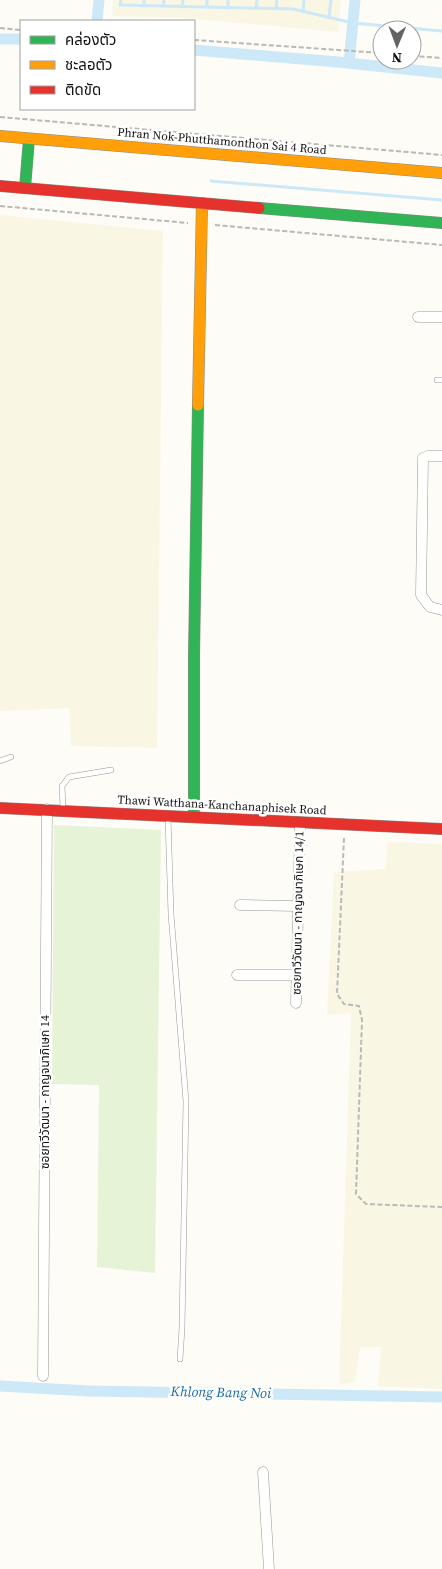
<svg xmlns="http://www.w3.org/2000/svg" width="442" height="1569" viewBox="0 0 442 1569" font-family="'Source Serif 4','Noto Sans Thai',serif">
  <rect width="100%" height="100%" fill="#fdfcf7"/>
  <!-- farmland -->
  <g fill="#f9f7e4">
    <polygon points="113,0 341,0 338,32 184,18 112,16"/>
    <polygon points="0,215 163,231 157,748 71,746 69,708 0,711"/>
    <polygon points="387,842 442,844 442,1389 378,1386 381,1347 360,1347 355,1382 339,1385 351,1013 327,1015 334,872 386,869"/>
  </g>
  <!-- green -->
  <polygon fill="#e7f3d7" points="54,825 161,830 155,1273 97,1267 99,1085 52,1084"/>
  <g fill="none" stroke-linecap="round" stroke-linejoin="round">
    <!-- stream -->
    <g stroke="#cde8f7" stroke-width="3">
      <polyline points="121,0 120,5 293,9 353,23 442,31"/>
      <polyline points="144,6 144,0"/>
      <polyline points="163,6 164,0"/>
      <polyline points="182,7 183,0"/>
      <polyline points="207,7 207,0"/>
      <polyline points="228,8 228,0"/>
      <polyline points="256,8 257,0"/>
      <polyline points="276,9 277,0"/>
      <polyline points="303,12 304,0"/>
      <polyline points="329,17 331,0"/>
      <polyline points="211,181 442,200"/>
    </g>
    <!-- canal -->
    <g stroke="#cde8f7" stroke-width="11">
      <polyline points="97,21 99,0"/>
      <polyline points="0,39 21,39"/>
      <polyline points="194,50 338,62 442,73"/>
      <polyline points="349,63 355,0"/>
      <polyline points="0,1386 89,1391 442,1397"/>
    </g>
    <defs>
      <g id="lane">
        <polyline points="437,380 442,380"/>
        <polyline points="0,761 11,757"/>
        <polyline points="63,807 62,786 69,777 111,770"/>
        <polyline points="168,818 171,914 186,1101 182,1328 180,1359"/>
      </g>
      <g id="street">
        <polyline points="418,317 442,317"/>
        <polyline points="442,456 428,456 423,458 421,595 430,607 442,610"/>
        <polyline points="240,905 298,906"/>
        <polyline points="237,975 296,975"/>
        <polyline points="296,1003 300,823"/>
        <polyline points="43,1376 47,809"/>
        <polyline points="263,1472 269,1569"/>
      </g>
      <g id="fast">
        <polyline points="25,188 29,139"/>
        <polyline points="259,208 442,223"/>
        <polyline points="194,816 194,657 198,405"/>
      </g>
      <g id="slow">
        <polyline points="0,136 442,173"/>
        <polyline points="198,405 202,203"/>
      </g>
      <g id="jam">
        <polyline points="0,186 259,208"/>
        <polyline points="0,808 442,829"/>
      </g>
    </defs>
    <!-- lane casing -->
    <use href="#lane" stroke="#979795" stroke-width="6"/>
    <!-- street casing -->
    <use href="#street" stroke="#979795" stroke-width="11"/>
    <!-- fast casing -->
    <use href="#fast" stroke="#8e8d8b" stroke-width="12"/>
    <!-- slow casing -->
    <use href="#slow" stroke="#8e8d8b" stroke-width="12"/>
    <!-- jam casing -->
    <use href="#jam" stroke="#8e8d8b" stroke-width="12"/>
    <!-- path -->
    <g stroke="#b9b9b8" stroke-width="2" stroke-dasharray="5 2.5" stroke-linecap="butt">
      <polyline points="0,28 21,30"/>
      <polyline points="194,40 382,53"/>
      <polyline points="412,56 442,58"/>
      <polyline points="0,117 442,155"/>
      <polyline points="0,206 188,223"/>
      <polyline points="215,225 442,245"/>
      <polyline points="344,838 337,994 344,1004 359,1006 362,1020 356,1194 366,1204 442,1207"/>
    </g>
    <!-- lane -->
    <use href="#lane" stroke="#fffffe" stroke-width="5"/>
    <!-- street -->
    <use href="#street" stroke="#fffffe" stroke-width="10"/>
    <!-- fast -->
    <use href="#fast" stroke="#30b455" stroke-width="11"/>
    <!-- slow -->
    <use href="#slow" stroke="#ff9f0a" stroke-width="11"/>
    <!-- jam -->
    <use href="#jam" stroke="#e5322d" stroke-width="11"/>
  </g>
  <g text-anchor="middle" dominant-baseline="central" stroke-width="5" stroke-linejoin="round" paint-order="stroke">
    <!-- street labels -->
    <g font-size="12" fill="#111" stroke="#fff">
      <text transform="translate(222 141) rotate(5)">Phran Nok-Phutthamonthon Sai 4 Road</text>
      <text transform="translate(222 805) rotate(3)">Thawi Watthana-Kanchanaphisek Road</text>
      <text transform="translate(298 913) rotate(-89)">ซอยทวีวัฒนา - กาญจนาภิเษก 14/1</text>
      <text transform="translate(45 1092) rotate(-90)">ซอยทวีวัฒนา - กาญจนาภิเษก 14</text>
    </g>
    <!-- water labels -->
    <g font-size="14" font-style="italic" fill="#1768a6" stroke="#fff">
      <text transform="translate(221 1392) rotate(1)">Khlong Bang Noi</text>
    </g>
  </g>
  <!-- legend -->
  <rect x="20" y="20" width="175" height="90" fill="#ffffff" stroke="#a0a0a0"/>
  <rect x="30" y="36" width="25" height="8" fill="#30b455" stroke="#a0a0a0"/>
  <text x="65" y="45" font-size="15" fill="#111111">คล่องตัว</text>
  <rect x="30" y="61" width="25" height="8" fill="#ff9f0a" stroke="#a0a0a0"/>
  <text x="65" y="70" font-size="15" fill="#111111">ชะลอตัว</text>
  <rect x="30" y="86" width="25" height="8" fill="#e5322d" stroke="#a0a0a0"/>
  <text x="65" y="95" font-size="15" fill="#111111">ติดขัด</text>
  <!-- north arrow -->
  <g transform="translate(397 45) rotate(181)"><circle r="24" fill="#ffffff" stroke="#a0a0a0"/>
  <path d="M0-4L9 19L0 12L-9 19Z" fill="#646362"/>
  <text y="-8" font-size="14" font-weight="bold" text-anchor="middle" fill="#111111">N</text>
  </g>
</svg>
